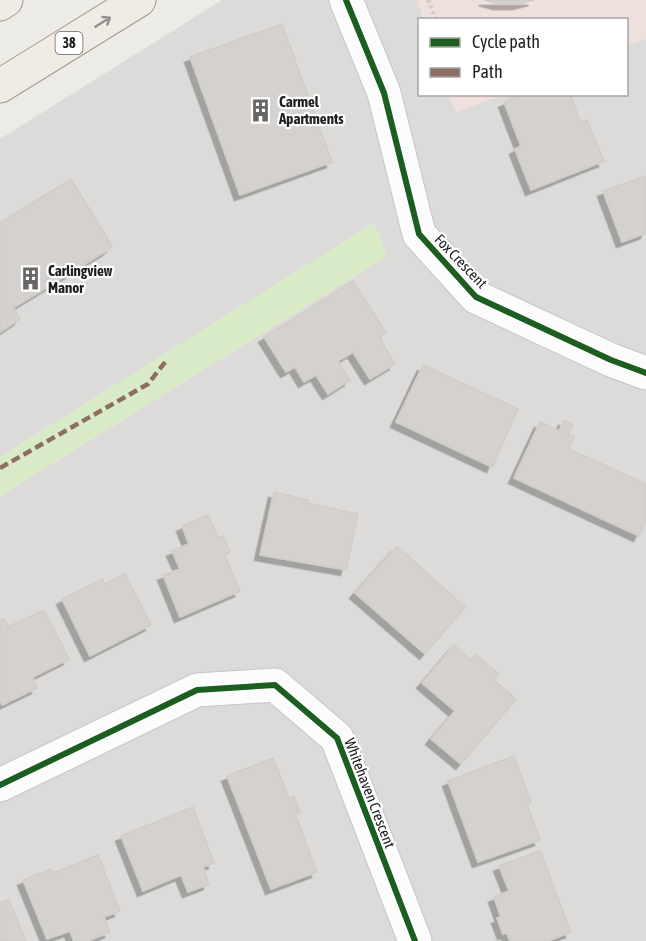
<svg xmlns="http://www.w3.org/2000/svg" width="646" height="941" viewBox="0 0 646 941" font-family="'Asap Condensed',sans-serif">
  <defs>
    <filter id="shadow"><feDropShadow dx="-5.5" dy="5.5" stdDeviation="0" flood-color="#0004"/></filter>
  </defs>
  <rect width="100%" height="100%" fill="#edebe8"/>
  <!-- residential -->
  <polygon fill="#dcdbd9" points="222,0 417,0 423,19 420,20 420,94 449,95 456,112 502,95 626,94 627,46 646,39 646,941 0,941 0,496 387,256 374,223 0,457 0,139"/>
  <!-- commercial -->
  <g fill="#efdfdd">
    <polygon points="417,0 646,0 646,39 627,46 626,20 423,19"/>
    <polygon points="449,95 449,94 502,95 456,112"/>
  </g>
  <!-- grass -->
  <polygon fill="#d9ebc6" points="374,223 387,256 0,496 0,457"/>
  <!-- building -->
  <g fill="#d4d1cf" stroke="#d0cdc9" stroke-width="1.5" filter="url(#shadow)">
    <polygon points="484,0 534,0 518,4 498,4"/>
    <polygon points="282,24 332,162 240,195 190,57"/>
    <polygon points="524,94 570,94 581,123 587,120 604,161 531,190 515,149 521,146 504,102"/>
    <polygon points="646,176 646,233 622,242 603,191"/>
    <polygon points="71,179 112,246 108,250 13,308 20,319 0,332 0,223"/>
    <polygon points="353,281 386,333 379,337 395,364 370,379 353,352 338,361 350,380 328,394 316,375 304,382 295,367 286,372 264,337"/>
    <polygon points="423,365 518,409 492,467 396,422"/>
    <polygon points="564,420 573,425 568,434 574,437 569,449 646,484 646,521 639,536 514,478 540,422 559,431"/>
    <polygon points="274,492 308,500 307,503 358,514 346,570 260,555"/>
    <polygon points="208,515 218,538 223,536 230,552 225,555 240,591 180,617 163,575 180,569 172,551 189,544 182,526"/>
    <polygon points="397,546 465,607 425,654 355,593"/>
    <polygon points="125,574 151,625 90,656 62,599 102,579 105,584"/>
    <polygon points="44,610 69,659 33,677 37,688 2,705 0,700 0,621 4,619 8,627"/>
    <polygon points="454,645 471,660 476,654 499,674 494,680 516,699 461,764 431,739 455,711 422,683"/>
    <polygon points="514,756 531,802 527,804 540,840 478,862 448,781"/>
    <polygon points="273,758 289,798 294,796 300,813 295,814 317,872 271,889 227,776"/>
    <polygon points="193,807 214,863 203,867 209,884 188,892 181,875 143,891 121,836"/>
    <polygon points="540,851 571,932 548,941 510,941 507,933 503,934 497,918 501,917 494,897 509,891 499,866"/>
    <polygon points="98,855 120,911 104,917 110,932 88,941 74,941 70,931 47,939 23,880 51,869 53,873"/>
    <polygon points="9,900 26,941 0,941 0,903"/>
  </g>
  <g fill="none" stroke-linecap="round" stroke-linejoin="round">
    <defs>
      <g id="minor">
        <polyline points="346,0 384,93 419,234 476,297 611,360 646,373"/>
        <polyline points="0,785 197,690 275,685 337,738 415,941"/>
      </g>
      <g id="primary">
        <polyline points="0,4 6,0"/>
        <polyline points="0,86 139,0"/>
      </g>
    </defs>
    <!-- minor casing -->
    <use href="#minor" stroke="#c6c5c4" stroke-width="35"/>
    <!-- primary casing -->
    <use href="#primary" stroke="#a39984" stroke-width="35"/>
    <!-- path -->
    <polyline stroke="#d7c9c6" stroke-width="4" stroke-dasharray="3 3" stroke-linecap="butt" points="428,0 436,20"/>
    <!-- minor -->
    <use href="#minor" stroke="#fcfcfc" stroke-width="33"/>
    <!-- primary -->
    <use href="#primary" stroke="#f0ece5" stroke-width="33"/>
    <!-- quiet -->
    <polyline stroke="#8d6e63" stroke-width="4.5" stroke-dasharray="9 4.5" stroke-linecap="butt" points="0,468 148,384 166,361"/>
    <defs>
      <g id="cycleway">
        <polyline points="346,0 384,93 419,234 476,297 611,360 646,373"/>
        <polyline points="0,785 197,690 275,685 337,738 415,941"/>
      </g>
    </defs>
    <!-- cycleway casing -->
    <use href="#cycleway" stroke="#fff" stroke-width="10"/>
    <!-- cycleway -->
    <use href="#cycleway" stroke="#1b5e20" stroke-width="6"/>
  </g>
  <!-- one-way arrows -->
  <defs><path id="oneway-shaft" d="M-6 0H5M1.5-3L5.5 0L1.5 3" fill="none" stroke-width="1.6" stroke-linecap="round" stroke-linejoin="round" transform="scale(1.5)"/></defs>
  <use stroke="#92908c" href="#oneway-shaft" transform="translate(103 22) rotate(-32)"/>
  <!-- icons -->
  <defs>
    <symbol id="building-bare" viewBox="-9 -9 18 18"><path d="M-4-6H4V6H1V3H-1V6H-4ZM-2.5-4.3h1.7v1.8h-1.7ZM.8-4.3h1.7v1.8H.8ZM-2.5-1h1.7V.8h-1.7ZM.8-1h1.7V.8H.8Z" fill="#676665" stroke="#fff" stroke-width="2.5" paint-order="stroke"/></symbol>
  </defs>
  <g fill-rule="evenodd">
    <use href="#building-bare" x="244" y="94" width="33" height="33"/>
    <use href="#building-bare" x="14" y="262" width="33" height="33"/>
  </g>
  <g text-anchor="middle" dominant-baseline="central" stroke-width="4.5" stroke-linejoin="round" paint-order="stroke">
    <!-- shield labels -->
    <rect fill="#fff" stroke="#626262" stroke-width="1.5" x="55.5" y="32" width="27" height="22" rx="4.5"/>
    <g font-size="14" font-weight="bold" fill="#1f1f1f">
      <text x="69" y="43">38</text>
    </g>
    <!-- poi labels -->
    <g font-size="15" font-weight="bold" fill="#1f1f1f" stroke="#fff" text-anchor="start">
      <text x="279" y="101">Carmel<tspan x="279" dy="17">Apartments</tspan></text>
      <text x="48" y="270">Carlingview<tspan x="48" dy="17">Manor</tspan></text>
    </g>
    <!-- street labels -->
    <g font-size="15" fill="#1f1f1f" stroke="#fff">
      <text transform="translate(461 261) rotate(46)">Fox Crescent</text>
      <text transform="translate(370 793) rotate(69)">Whitehaven Crescent</text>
    </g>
  </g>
  <!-- legend -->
  <rect x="418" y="18" width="210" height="78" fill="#ffffff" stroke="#a5a5a5" stroke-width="1.5"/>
  <rect x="430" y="38" width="30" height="9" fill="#1b5e20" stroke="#a5a5a5" stroke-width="1.5"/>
  <text x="472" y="48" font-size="18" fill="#1f1f1f">Cycle path</text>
  <rect x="430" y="68" width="30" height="9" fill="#8d6e63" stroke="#a5a5a5" stroke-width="1.5"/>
  <text x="472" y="78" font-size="18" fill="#1f1f1f">Path</text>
</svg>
